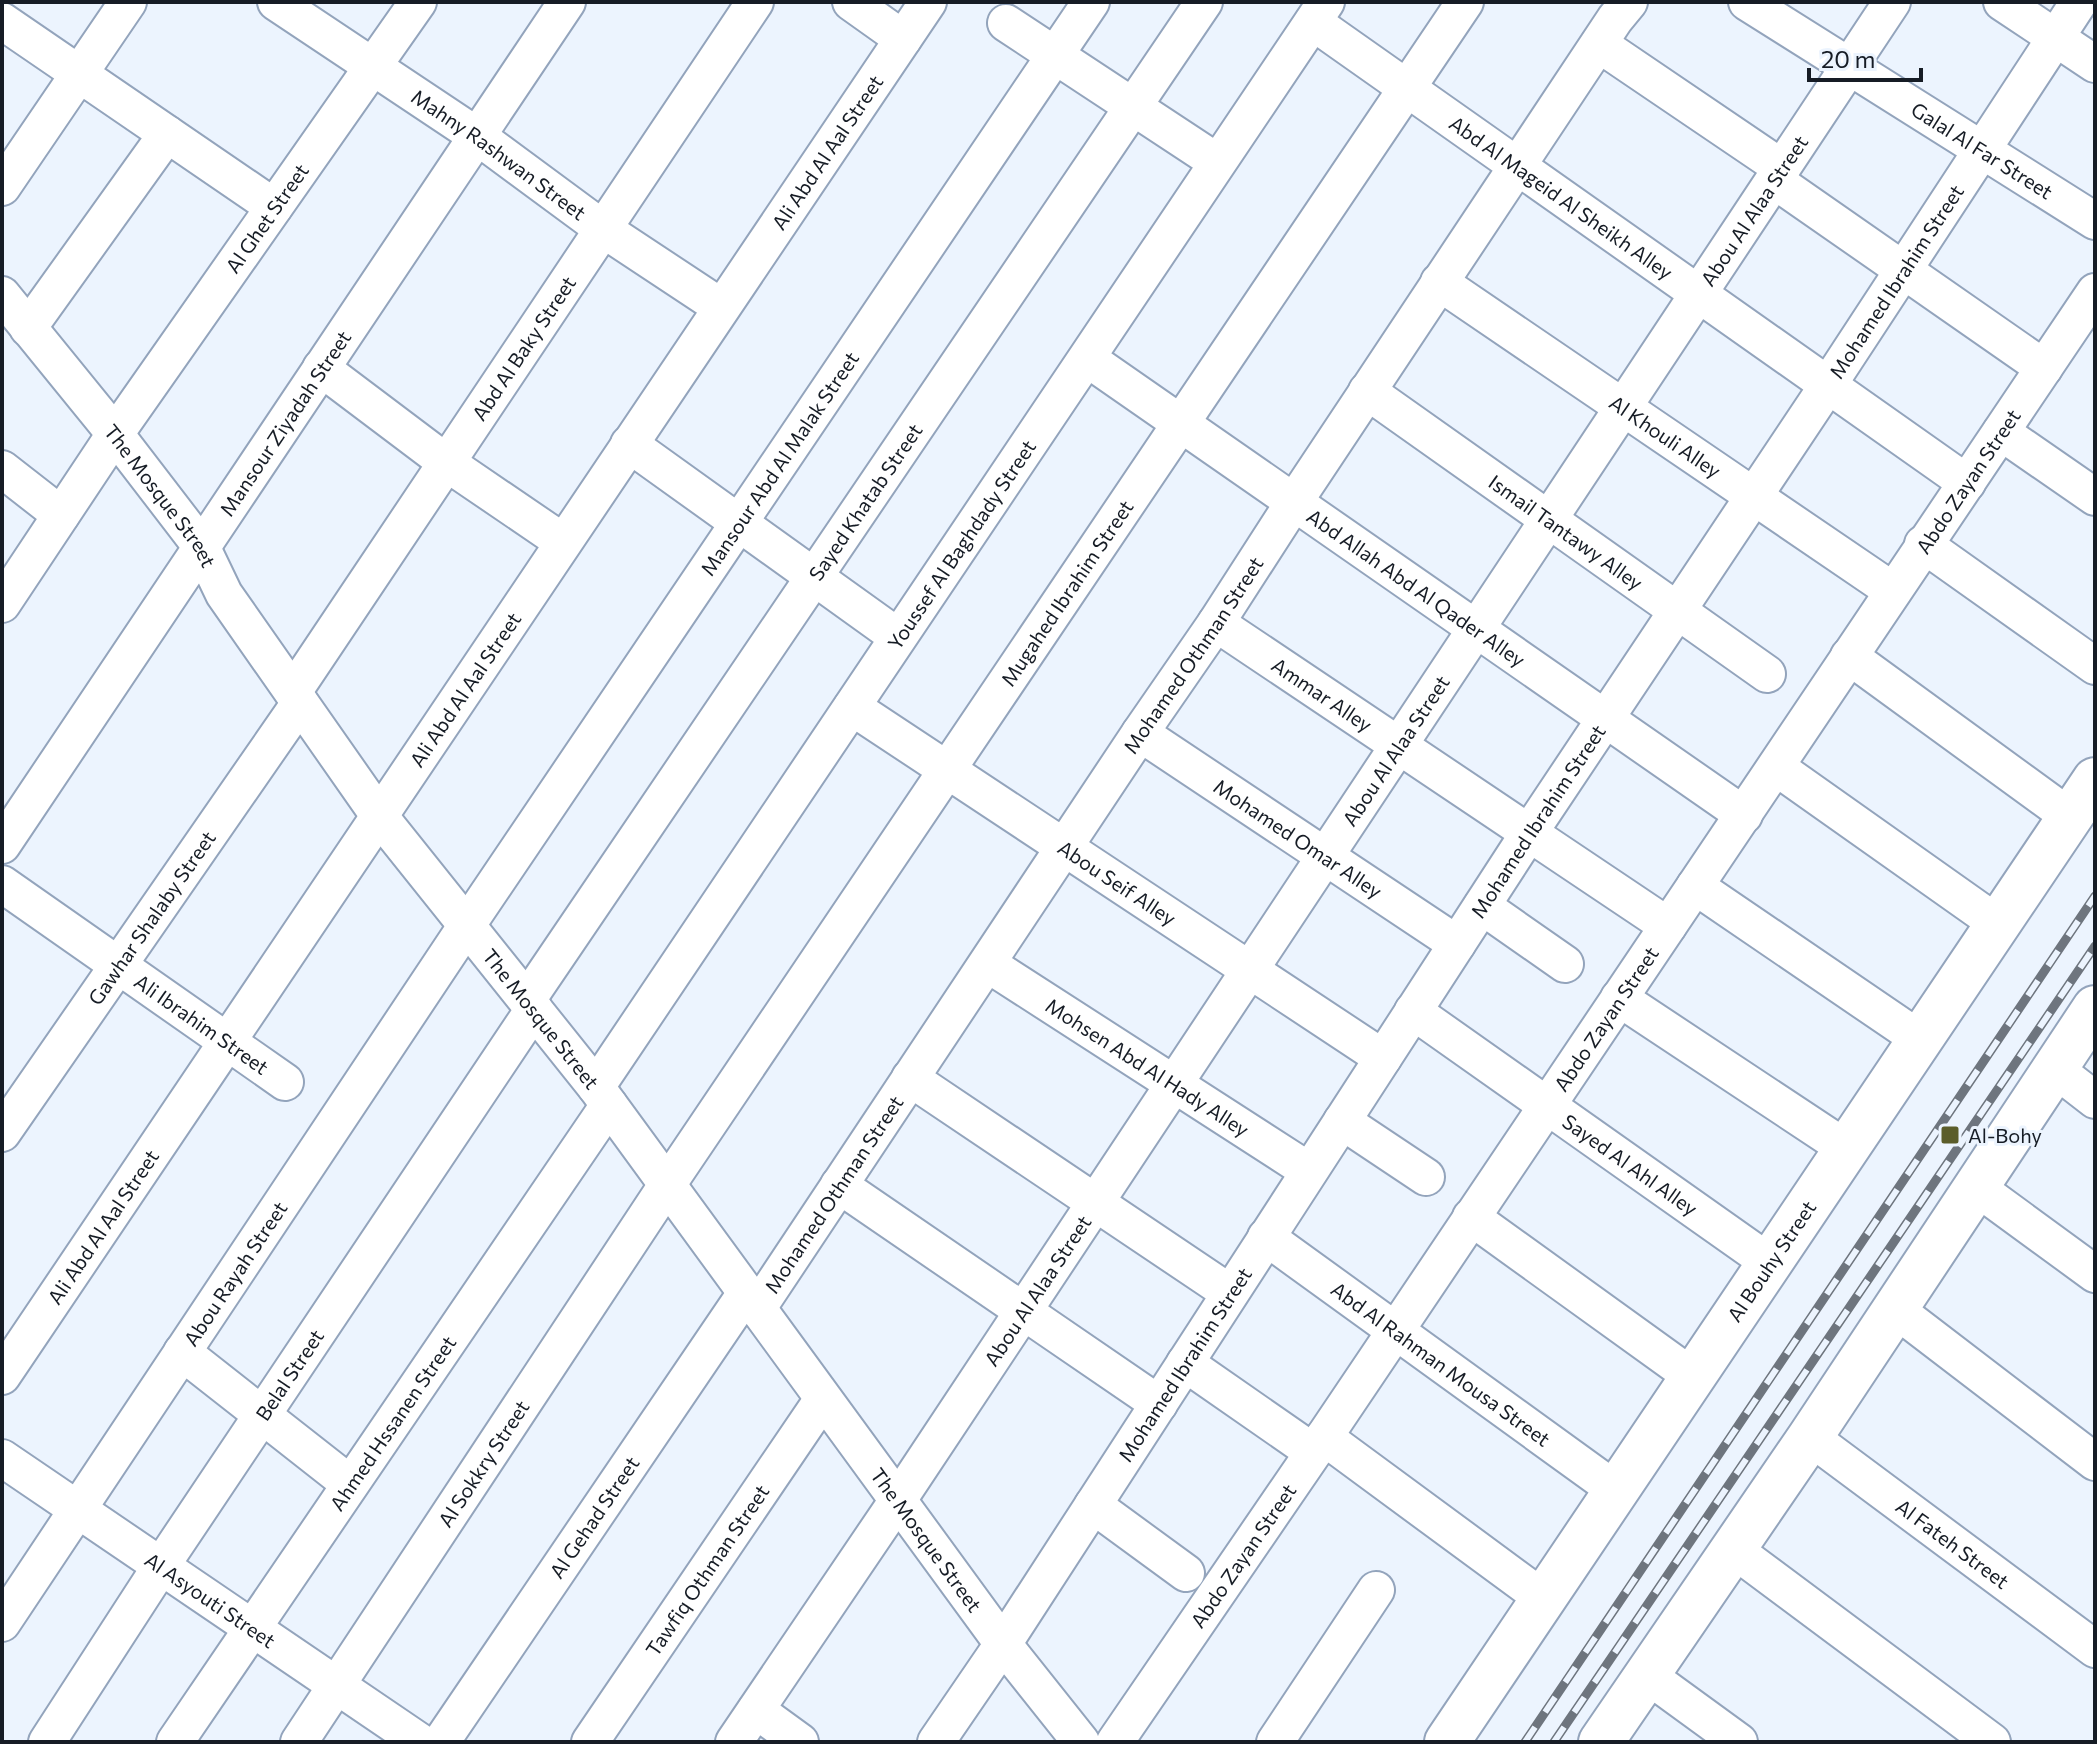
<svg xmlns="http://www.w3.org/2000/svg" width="2097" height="1744" viewBox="0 0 2097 1744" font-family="Commissioner,sans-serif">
  <rect width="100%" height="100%" fill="#ecf4fe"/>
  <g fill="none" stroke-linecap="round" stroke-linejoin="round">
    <defs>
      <g id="street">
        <path id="s1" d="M276 2 477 136 603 229 721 307"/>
        <polyline points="851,2 903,39"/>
        <path id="s2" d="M1747 2 2095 221"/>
        <polyline points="2002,2 2095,64"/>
        <polyline points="2,21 274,207"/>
        <path id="s3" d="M1313 22 1967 483"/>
        <polyline points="1006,23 1217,162"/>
        <polyline points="1599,44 1782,168"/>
        <polyline points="1774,180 2044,368"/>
        <polyline points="2,187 128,2"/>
        <path id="s4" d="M1439 282 1893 591"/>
        <path id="s5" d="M2 295 115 434 201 546 224 594 380 817 596 1087 1003 1644 1081 1742"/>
        <polyline points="28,328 167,134"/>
        <path id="s6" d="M1088 359 1744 815"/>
        <polyline points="321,368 447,463 563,542"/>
        <path id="s7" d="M1367 391 1767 674"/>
        <polyline points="2001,432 2095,497"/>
        <polyline points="629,444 898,637"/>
        <polyline points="2,469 61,515"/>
        <polyline points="1923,544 2095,666"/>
        <path id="s8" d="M2 604 115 434 418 2"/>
        <path id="s9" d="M1216 623 1668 926"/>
        <polyline points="1849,656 2070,817"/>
        <path id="s10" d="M293 692 755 2"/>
        <path id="s11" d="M852 707 1383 1058"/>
        <path id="s12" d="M1140 733 1457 944"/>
        <polyline points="1776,767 1998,924"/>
        <path id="s13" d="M2 845 567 2"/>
        <path id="s14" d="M2 884 285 1082"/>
        <polyline points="1695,886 1921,1040"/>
        <polyline points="1482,906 1565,964"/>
        <path id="s15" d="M988 964 1309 1171"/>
        <polyline points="1619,998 1847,1149"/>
        <path id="s16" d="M527 1000 1204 2"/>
        <path id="s17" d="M1413 1011 1770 1263"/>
        <polyline points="2055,1069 2095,1100"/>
        <polyline points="910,1078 1230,1293"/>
        <path id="s18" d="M596 1087 1326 2"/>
        <polyline points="1342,1121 1426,1177"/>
        <path id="s19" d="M2 1133 300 703"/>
        <polyline points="839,1185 1159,1404"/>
        <polyline points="1976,1187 2095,1274"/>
        <polyline points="1471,1217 1693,1377"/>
        <path id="s20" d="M1266 1237 1617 1491"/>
        <path id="s21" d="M757 1309 1140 733 1216 623 1294 502 1615 19 1629 2"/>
        <polyline points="1895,1309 2095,1462"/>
        <polyline points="182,1352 350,1484"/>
        <polyline points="1185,1363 1313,1452"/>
        <path id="s22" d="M2 1376 928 2"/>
        <polyline points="1324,1437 1544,1599"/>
        <path id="s23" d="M1810 1437 2095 1649"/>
        <path id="s24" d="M2 1458 420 1742"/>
        <polyline points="1093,1505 1186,1573"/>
        <polyline points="1733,1549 1992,1742"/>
        <path id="s25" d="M2 1623 467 925 1091 2"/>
        <polyline points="1647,1675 1739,1742"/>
        <polyline points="756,1710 800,1742"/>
        <path id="s26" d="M47 1742 161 1566 534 1009"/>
        <path id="s27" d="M175 1742 609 1105"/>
        <path id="s28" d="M299 1742 667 1185 1465 2"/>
        <path id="s29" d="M441 1742 746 1293"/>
        <path id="s30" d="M590 1742 823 1399"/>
        <path id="s31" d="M734 1742 898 1500 1892 2"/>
        <path id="s32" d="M936 1742 1003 1644 1529 833 1828 385 2079 2"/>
        <path id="s33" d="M1115 1742 1324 1437 2095 292"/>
        <polyline points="1275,1742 1376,1590"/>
      </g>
      <g id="secondary">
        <path id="s34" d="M1447 1742 2095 780"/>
        <polyline points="1601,1742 1810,1437 2095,1008"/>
      </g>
    </defs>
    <!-- street casing -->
    <use href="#street" stroke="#93a4bc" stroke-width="40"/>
    <!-- secondary casing -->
    <use href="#secondary" stroke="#93a4bc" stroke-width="48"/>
    <!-- street -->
    <use href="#street" stroke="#fff" stroke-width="36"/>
    <!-- secondary -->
    <use href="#secondary" stroke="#fff" stroke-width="44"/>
    <defs>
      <g id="rail">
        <polyline points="1525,1742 2095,896"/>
        <polyline points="1554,1742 2095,946"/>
      </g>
    </defs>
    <!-- rail casing -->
    <use href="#rail" stroke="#6e757e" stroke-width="9"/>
    <!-- rail -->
    <use href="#rail" stroke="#ecf4fe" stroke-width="6" stroke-dasharray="18" stroke-linecap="butt"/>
  </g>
  <!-- markers -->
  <rect fill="#5b5d2a" stroke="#ecf4fe" stroke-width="3" x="1940" y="1125" width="20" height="20" rx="4"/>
  <g text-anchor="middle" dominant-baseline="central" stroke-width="6" stroke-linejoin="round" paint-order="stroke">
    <!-- street labels -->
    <g font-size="20" fill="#161c25" stroke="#ecf4fe">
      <text stroke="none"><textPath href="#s2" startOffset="278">Galal Al Far Street</textPath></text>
      <text stroke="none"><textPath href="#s22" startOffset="1476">Ali Abd Al Aal Street</textPath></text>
      <text stroke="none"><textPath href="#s1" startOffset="270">Mahny Rashwan Street</textPath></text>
      <text stroke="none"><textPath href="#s3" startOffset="304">Abd Al Mageid Al Sheikh Alley</textPath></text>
      <text stroke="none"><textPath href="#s31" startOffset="1840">Abou Al Alaa Street</textPath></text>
      <text stroke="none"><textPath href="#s8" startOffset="468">Al Ghet Street</textPath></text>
      <text stroke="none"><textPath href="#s32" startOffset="1748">Mohamed Ibrahim Street</textPath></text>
      <text stroke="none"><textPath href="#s10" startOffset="414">Abd Al Baky Street</textPath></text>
      <text stroke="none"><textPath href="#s13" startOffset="508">Mansour Ziyadah Street</textPath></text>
      <text stroke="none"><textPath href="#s4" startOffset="274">Al Khouli Alley</textPath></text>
      <text stroke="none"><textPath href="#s25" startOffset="1396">Mansour Abd Al Malak Street</textPath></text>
      <text stroke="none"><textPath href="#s33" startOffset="1522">Abdo Zayan Street</textPath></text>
      <text stroke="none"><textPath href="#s5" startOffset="256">The Mosque Street</textPath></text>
      <text stroke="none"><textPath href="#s16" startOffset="602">Sayed Khatab Street</textPath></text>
      <text stroke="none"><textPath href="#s7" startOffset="244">Ismail Tantawy Alley</textPath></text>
      <text stroke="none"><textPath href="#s18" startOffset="654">Youssef Al Baghdady Street</textPath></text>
      <text stroke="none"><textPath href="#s6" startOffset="400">Abd Allah Abd Al Qader Alley</textPath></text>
      <text stroke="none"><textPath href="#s28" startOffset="1382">Mugahed Ibrahim Street</textPath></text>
      <text stroke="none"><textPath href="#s21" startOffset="786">Mohamed Othman Street</textPath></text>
      <text stroke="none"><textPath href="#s22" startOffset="828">Ali Abd Al Aal Street</textPath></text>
      <text stroke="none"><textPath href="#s9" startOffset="128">Ammar Alley</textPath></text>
      <text stroke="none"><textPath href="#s31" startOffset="1192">Abou Al Alaa Street</textPath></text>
      <text stroke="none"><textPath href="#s32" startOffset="1100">Mohamed Ibrahim Street</textPath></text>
      <text stroke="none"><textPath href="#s12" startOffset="190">Mohamed Omar Alley</textPath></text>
      <text stroke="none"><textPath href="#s11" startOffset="318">Abou Seif Alley</textPath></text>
      <text stroke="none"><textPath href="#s19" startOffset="262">Gawhar Shalaby Street</textPath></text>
      <text stroke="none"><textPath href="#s5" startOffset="904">The Mosque Street</textPath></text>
      <text stroke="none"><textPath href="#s33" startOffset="874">Abdo Zayan Street</textPath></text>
      <text stroke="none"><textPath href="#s14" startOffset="244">Ali Ibrahim Street</textPath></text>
      <text stroke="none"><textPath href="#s15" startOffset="190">Mohsen Abd Al Hady Alley</textPath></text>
      <text stroke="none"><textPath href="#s17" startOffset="266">Sayed Al Ahl Alley</textPath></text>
      <text stroke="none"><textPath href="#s21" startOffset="138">Mohamed Othman Street</textPath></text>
      <text stroke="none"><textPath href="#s22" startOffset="180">Ali Abd Al Aal Street</textPath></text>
      <text stroke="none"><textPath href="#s34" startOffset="580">Al Bouhy Street</textPath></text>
      <text stroke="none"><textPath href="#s25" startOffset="420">Abou Rayah Street</textPath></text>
      <text stroke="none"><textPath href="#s31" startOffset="544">Abou Al Alaa Street</textPath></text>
      <text stroke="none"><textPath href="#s32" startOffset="452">Mohamed Ibrahim Street</textPath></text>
      <text stroke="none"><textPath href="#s20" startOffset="216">Abd Al Rahman Mousa Street</textPath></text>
      <text stroke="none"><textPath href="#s26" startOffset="440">Belal Street</textPath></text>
      <text stroke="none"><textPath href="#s27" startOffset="386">Ahmed Hssanen Street</textPath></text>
      <text stroke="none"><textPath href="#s28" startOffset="334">Al Sokkry Street</textPath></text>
      <text stroke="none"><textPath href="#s29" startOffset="272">Al Gehad Street</textPath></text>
      <text stroke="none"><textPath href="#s5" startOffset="1552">The Mosque Street</textPath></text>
      <text stroke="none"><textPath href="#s23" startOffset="178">Al Fateh Street</textPath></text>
      <text stroke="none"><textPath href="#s33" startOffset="226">Abdo Zayan Street</textPath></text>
      <text stroke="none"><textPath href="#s30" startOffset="208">Tawfiq Othman Street</textPath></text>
      <text stroke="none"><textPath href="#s24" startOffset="252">Al Asyouti Street</textPath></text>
    </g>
    <!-- poi labels -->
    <g font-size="20" fill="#161c25" stroke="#ecf4fe" text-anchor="start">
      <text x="1968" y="1135">Al-Bohy</text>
    </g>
  </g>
  <!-- border -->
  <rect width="2097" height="1744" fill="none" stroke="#161c25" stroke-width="8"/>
  <!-- scale -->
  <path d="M1809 68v12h112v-12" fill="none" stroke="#161c25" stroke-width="4"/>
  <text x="1821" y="68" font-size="24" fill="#161c25" stroke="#ecf4fe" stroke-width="6" paint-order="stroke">20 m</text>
</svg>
